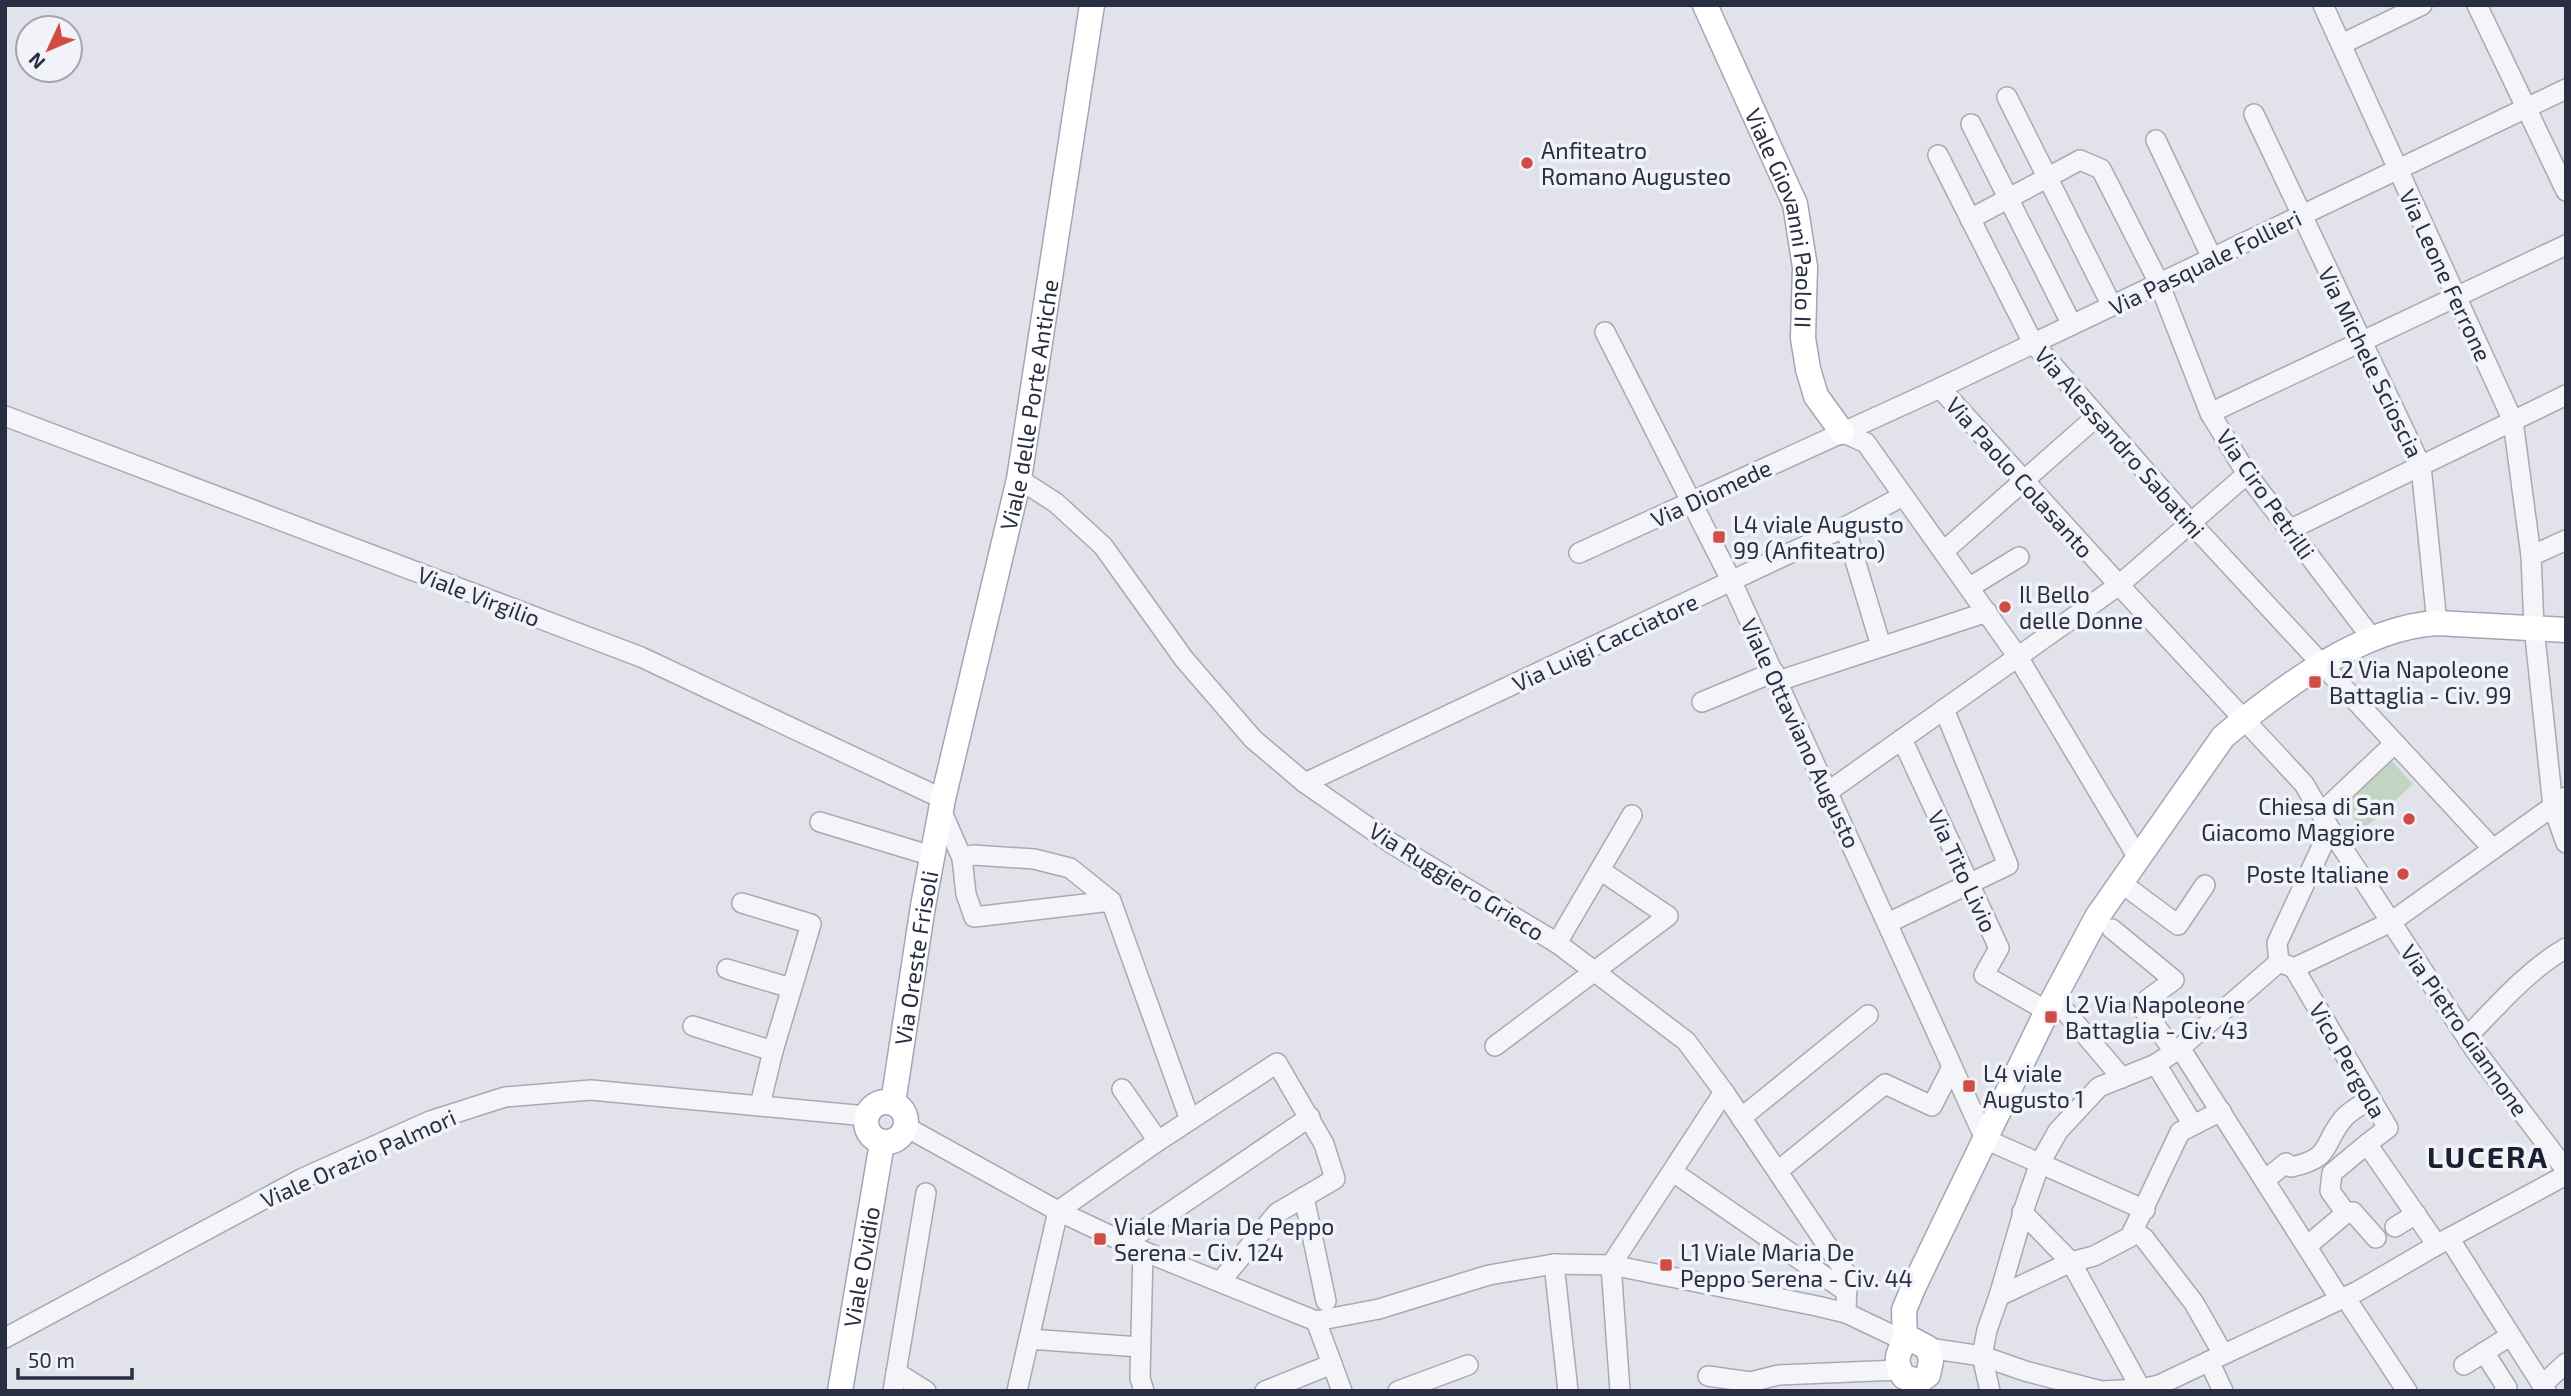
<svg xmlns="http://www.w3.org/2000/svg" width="2571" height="1396" viewBox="0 0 2571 1396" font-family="'Exo 2',sans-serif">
  <rect width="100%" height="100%" fill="#e2e3ea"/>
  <!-- green -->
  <polygon fill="#c4d4c3" points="2389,758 2413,784 2364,829 2340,803"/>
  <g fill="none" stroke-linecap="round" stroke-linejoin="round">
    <defs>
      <g id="minor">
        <polyline points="2323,5 2513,421 2531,556"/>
        <polyline points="2477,5 2566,191"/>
        <polyline points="2342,44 2422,5"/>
        <polyline points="2007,97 2112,306"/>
        <polyline points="2254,114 2421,466 2437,623"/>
        <polyline points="1971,124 2072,325"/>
        <polyline points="2156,140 2212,258"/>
        <polyline points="1938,155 2033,343 2191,523 2493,849"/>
        <polyline points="1970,219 2080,160 2101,169 2159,283 2210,413 2247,474 2371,637"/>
        <polyline points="1605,332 1732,582 1985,1139 2145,1210"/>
        <polyline points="1940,388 2119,585 2304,784 2330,829 2475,1050 2566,1170"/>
        <polyline points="2210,413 2566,245"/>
        <polyline points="5,416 641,657 943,799"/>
        <polyline points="1842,432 1866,443 2018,657 2137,856"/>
        <polyline points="1019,479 1056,503 1103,546 1184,659 1253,739 1305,783 1391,843 1557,943 1686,1041 1724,1092 1847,1275 1846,1313"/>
        <polyline points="1845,527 1881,646"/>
        <polyline points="2289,530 2566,395"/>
        <polyline points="2566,540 2531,556 2534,627 2553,807 2566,843"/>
        <polyline points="1944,551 2096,417"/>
        <polyline points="1579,553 1940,388 2566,89"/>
        <polyline points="1970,587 2019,557"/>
        <polyline points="1778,681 1987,612"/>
        <polyline points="1702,702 1774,672"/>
        <polyline points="1902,739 1999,948 1984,975 2047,1011"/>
        <polyline points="1305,783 1845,527 1903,496"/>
        <polyline points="1829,791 2119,585 2247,474"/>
        <polyline points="942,812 962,858 973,855 1034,859 1070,868 1111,901 1190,1120"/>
        <polyline points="2322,812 2394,744"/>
        <polyline points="820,822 932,856"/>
        <polyline points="962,858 966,894 974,917 1111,901"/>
        <polyline points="2120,882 2178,925 2205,885"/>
        <polyline points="742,903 811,924 773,1051 760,1105"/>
        <polyline points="1888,923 2008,865 1944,709"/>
        <polyline points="2112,929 2174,980 2140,1005 2174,1051"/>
        <polyline points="1557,943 1632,815"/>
        <polyline points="2279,962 2294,968 2391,922 2566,797"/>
        <polyline points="2279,962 2277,943 2330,829"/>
        <polyline points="2294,968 2388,1128 2367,1144 2437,1245"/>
        <polyline points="727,969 791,988"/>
        <polyline points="2054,998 2122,1078"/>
        <polyline points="693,1026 773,1051"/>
        <path d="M2467 1037C2498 1005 2528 970 2566 948"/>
        <polyline points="1495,1046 1668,916 1600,870"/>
        <polyline points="2180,1048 2340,1299"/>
        <polyline points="2156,1064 2193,1125"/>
        <polyline points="1122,1089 1158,1141"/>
        <polyline points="1741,1118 1868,1015"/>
        <polyline points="906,1127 1058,1211 1143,1251 1316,1321 1379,1309 1489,1275 1554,1264 1611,1265 1817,1306 1846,1313 1905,1341"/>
        <polyline points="1778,1171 1885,1084 1932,1106 1952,1067"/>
        <polyline points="1673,1172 1847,1292"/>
        <path d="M2265 1180 2286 1163 2291 1167C2333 1158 2321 1146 2343 1119 2350 1110 2362 1105 2371 1099"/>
        <polyline points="1304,1197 1326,1301"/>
        <polyline points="2022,1212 2071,1262 2142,1391"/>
        <polyline points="2346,1213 2353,1212 2376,1238"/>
        <polyline points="2395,1227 2416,1214"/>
        <polyline points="2133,1231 2144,1238 2194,1303 2223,1354"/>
        <polyline points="2449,1238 2546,1391"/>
        <polyline points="1125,1243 1310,1117"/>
        <polyline points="2307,1246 2346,1213 2330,1191 2332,1173 2367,1144"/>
        <polyline points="1143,1251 1140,1378 1144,1391"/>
        <polyline points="1554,1264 1568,1391"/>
        <polyline points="1999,1296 2071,1262 2094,1256 2130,1237 2180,1132 2221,1111"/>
        <polyline points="2345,1297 2407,1391"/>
        <polyline points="1316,1321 1342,1391"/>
        <polyline points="5,1338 301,1179 430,1121 505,1097 591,1090 866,1116"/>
        <polyline points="1029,1339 1140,1347"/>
        <polyline points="1928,1348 1982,1356 2025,1371 2101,1391 2141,1389 2159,1385 2358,1291 2449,1238 2566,1175"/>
        <polyline points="2484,1352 2507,1388 2504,1391"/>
        <polyline points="2209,1361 2223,1391"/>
        <polyline points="2464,1365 2510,1336"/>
        <polyline points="896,1372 926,1391"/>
        <polyline points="1708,1376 1750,1382 1779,1375 1899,1370"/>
        <polyline points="2542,1385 2566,1363"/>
        <polyline points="893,1391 926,1193"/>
        <polyline points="1017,1391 1058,1211 1158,1141 1277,1063 1324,1144 1335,1179 1277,1213 1220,1282"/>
        <polyline points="1265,1391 1332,1364"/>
        <polyline points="1398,1391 1468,1365"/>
        <polyline points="1620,1391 1611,1265 1724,1092"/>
        <polyline points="1990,1391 1982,1356 1987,1330 1999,1296 2026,1203 2040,1163 2058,1131 2099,1087 2156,1064 2180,1048 2279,962"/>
      </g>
      <g id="major">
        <path id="s1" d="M1705 5 1795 204 1805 267 1803 338 1808 369 1816 396 1842 432"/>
        <circle cx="886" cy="1122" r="20"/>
        <path id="s2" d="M893 1103 923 906 943 799 1019 479 1092 5"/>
        <path d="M1913 1340 1928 1348 1931 1361 1928 1375 1919 1381 1904 1377C1894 1363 1897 1354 1905 1341Z"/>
        <path d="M1905 1341 1904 1310 1914 1286 2047 1011 2097 917 2223 737C2280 689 2362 627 2437 623L2566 630"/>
        <path id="s3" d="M840 1391 882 1143"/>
      </g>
    </defs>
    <!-- minor casing -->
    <use href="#minor" stroke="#a7a9b5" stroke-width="22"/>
    <!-- major casing -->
    <use href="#major" stroke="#a1a5b6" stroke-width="27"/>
    <!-- minor -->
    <use href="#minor" stroke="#f5f5f9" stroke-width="19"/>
    <!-- major -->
    <use href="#major" stroke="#fff" stroke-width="24"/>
  </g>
  <!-- markers -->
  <g fill="#d04d46" stroke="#f1f3f8" stroke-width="2.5">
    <circle cx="1527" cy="163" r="7"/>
    <rect x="1712" y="530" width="14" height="14" rx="3.5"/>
    <circle cx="2005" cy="607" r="7"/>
    <rect x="2308" y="675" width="14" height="14" rx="3.5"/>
    <circle cx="2409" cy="819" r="7"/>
    <circle cx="2403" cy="874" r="7"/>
    <rect x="2044" y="1010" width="14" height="14" rx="3.5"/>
    <rect x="1962" y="1079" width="14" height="14" rx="3.5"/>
    <rect x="1093" y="1232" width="14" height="14" rx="3.5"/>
    <rect x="1659" y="1258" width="14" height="14" rx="3.5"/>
  </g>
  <g text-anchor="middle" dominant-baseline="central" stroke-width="7" stroke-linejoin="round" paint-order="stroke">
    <!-- poi labels -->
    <g font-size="23" fill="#292e43" stroke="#f1f3f8" text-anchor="start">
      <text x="1541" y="150">Anfiteatro<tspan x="1541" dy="26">Romano Augusteo</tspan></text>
      <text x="1733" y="524">L4 viale Augusto<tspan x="1733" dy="26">99 (Anfiteatro)</tspan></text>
      <text x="2019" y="594">Il Bello<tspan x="2019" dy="26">delle Donne</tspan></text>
      <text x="2329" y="669">L2 Via Napoleone<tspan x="2329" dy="26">Battaglia - Civ. 99</tspan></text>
      <text x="2395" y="806" text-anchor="end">Chiesa di San<tspan x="2395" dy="26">Giacomo Maggiore</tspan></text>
      <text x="2389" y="874" text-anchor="end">Poste Italiane</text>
      <text x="2065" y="1004">L2 Via Napoleone<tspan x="2065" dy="26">Battaglia - Civ. 43</tspan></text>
      <text x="1983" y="1073">L4 viale<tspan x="1983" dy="26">Augusto 1</tspan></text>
      <text x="1114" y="1226">Viale Maria De Peppo<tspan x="1114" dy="26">Serena - Civ. 124</tspan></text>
      <text x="1680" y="1252">L1 Viale Maria De<tspan x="1680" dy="26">Peppo Serena - Civ. 44</tspan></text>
    </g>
    <!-- street labels -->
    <g font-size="23" fill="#292e43" stroke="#f1f3f8">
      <text stroke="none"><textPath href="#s1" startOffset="229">Viale Giovanni Paolo II</textPath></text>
      <text transform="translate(2205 262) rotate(-26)">Via Pasquale Follieri</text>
      <text transform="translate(2446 275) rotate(65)">Via Leone Ferrone</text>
      <text transform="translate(2371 362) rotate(64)">Via Michele Scioscia</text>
      <text stroke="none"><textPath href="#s2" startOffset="712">Viale delle Porte Antiche</textPath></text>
      <text transform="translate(2120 442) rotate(49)">Via Alessandro Sabatini</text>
      <text transform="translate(2020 477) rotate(48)">Via Paolo Colasanto</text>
      <text transform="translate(1711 493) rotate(-25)">Via Diomede</text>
      <text transform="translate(2266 494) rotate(55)">Via Ciro Petrilli</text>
      <text transform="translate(479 596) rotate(21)">Viale Virgilio</text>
      <text transform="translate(1605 642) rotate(-25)">Via Luigi Cacciatore</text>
      <text transform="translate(1801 733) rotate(65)">Viale Ottaviano Augusto</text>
      <text transform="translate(1963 871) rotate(65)">Via Tito Livio</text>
      <text transform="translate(1457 881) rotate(32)">Via Ruggiero Grieco</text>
      <text stroke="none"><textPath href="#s2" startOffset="147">Via Oreste Frisoli</textPath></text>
      <text transform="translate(2465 1030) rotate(55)">Via Pietro Giannone</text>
      <text transform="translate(2348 1060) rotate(60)">Vico Pergola</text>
      <text transform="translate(358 1158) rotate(-24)">Viale Orazio Palmori</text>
      <text stroke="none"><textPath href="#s3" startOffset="126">Viale Ovidio</textPath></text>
    </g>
    <!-- district labels -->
    <g font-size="30" font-weight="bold" letter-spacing="2" fill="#1c1f34" stroke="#f1f3f8">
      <text x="2488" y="1156">LUCERA</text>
    </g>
  </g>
  <!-- border -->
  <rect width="2571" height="1396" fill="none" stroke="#292e43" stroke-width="14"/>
  <!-- north arrow -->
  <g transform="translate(49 49) rotate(226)"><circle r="33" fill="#f1f3f8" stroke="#a1a4b0" stroke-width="2"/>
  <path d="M0-5L12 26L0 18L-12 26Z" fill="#d04d46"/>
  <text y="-10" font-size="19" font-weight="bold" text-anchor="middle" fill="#292e43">N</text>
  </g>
  <!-- scale -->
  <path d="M18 1368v10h114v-10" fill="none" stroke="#292e43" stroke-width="3.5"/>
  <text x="28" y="1368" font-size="21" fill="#292e43" stroke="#f1f3f8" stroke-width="5" paint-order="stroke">50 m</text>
</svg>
